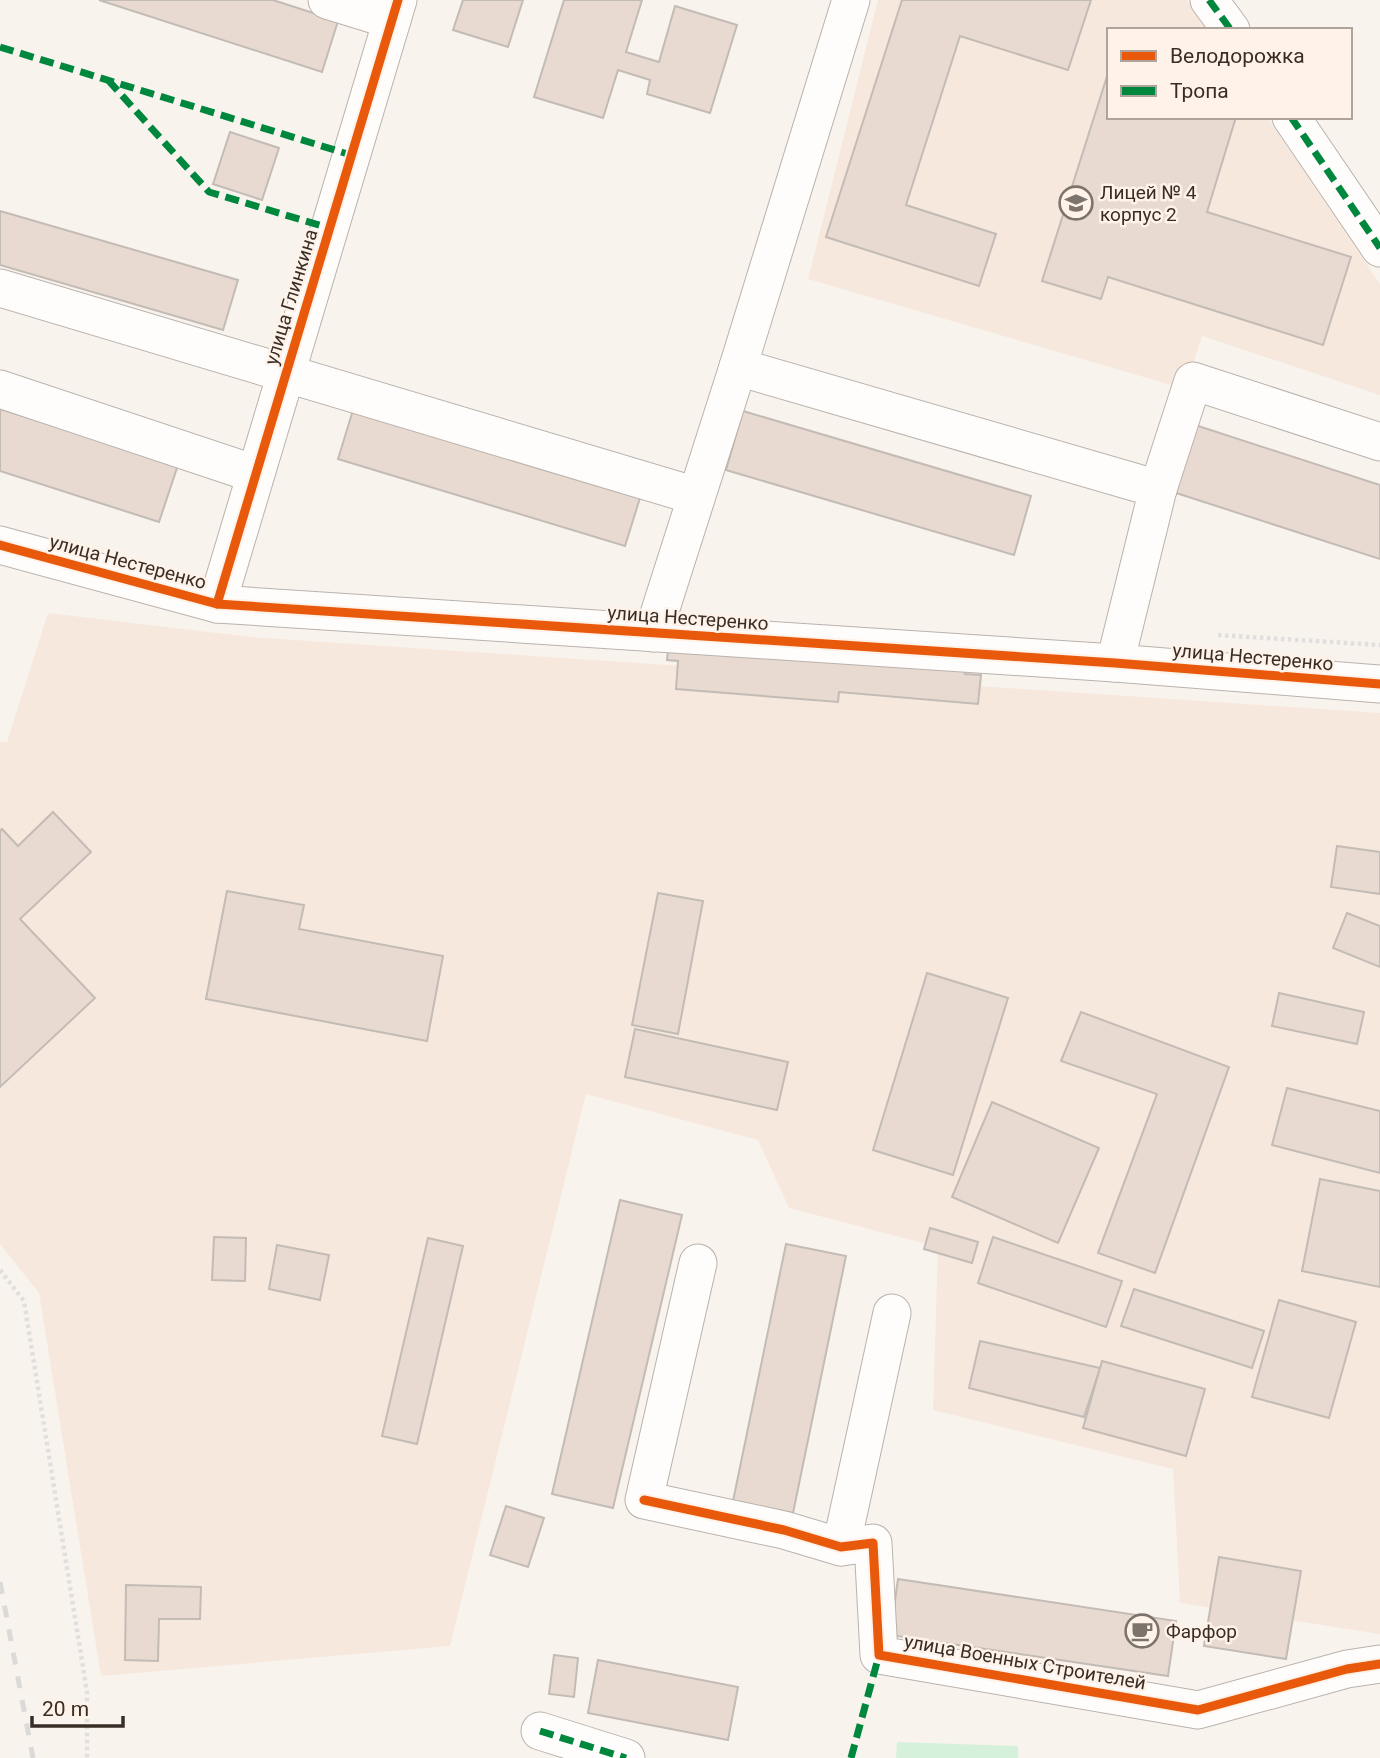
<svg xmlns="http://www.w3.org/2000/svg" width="1380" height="1758" viewBox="0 0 1380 1758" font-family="Roboto,sans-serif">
  <rect width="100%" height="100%" fill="#f9f3ee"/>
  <!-- built -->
  <g fill="#f7e8dd">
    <polygon points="878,0 1187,0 1208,30 1109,30 1109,117 1267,117 1380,284 1380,395 1202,336 1185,389 808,279"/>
    <polygon points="48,613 251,637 1380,713 1380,1634 1180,1603 1173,1469 933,1410 938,1247 789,1208 758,1140 586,1094 450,1646 101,1676 39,1293 0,1244 0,742 7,742"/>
  </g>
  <!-- green -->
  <polygon fill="#d5f1dc" points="897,1742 1018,1746 1018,1758 896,1758"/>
  <!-- building -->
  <g fill="#e8dad0" stroke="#c3bbb5" stroke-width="2">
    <polygon points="99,0 273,0 338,21 322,72"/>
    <polygon points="463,0 523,0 508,47 453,30"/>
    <polygon points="564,0 642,0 626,52 659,62 675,6 737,25 710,113 647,94 650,80 618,70 603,118 534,97"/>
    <polygon points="902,0 1091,0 1068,70 960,36 906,205 996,234 979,286 826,237"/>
    <polygon points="1109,70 1109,117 1236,117 1207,212 1351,257 1323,345 1108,277 1101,299 1042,281"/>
    <polygon points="230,132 279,148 262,200 213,184"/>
    <polygon points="0,211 238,280 223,330 0,265"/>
    <polygon points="357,397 644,485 625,546 338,459"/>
    <polygon points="0,409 178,465 159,522 0,471"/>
    <polygon points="743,411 1031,496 1014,555 726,470"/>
    <polygon points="1189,423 1380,485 1380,559 1167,490"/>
    <polygon points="669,640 965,665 965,674 981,675 978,704 839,692 838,702 676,689 678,661 667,660"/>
    <polygon points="53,812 91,852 20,919 95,998 0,1087 0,831 2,829 18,846"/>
    <polygon points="1337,846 1380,852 1380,894 1331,887"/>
    <polygon points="227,891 304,905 299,929 443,956 427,1041 206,999"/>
    <polygon points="658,893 703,901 678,1034 632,1025"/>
    <polygon points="1347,913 1380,926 1380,967 1333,948"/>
    <polygon points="927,973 1008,998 953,1175 873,1150"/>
    <polygon points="1279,993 1364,1012 1357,1044 1272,1026"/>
    <polygon points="1081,1012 1229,1067 1155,1273 1098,1253 1157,1094 1061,1061"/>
    <polygon points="635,1029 788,1062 777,1110 625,1077"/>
    <polygon points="1287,1088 1380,1111 1380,1173 1272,1145"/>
    <polygon points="992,1102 1099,1148 1058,1243 952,1197"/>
    <polygon points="1320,1179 1380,1191 1380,1287 1302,1271"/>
    <polygon points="620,1200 682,1215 613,1508 552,1494"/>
    <polygon points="930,1228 978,1242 972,1263 924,1249"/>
    <polygon points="214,1237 246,1238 245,1281 212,1280"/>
    <polygon points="993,1237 1122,1281 1106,1327 978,1283"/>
    <polygon points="428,1238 463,1246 417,1444 382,1436"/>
    <polygon points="786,1244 846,1256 793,1513 733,1501"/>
    <polygon points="277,1245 329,1255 320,1300 269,1289"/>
    <polygon points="1134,1289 1264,1331 1252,1368 1121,1326"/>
    <polygon points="1279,1300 1356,1322 1329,1418 1252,1397"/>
    <polygon points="980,1341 1100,1368 1084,1417 969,1388"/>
    <polygon points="1102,1361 1205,1389 1186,1456 1083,1428"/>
    <polygon points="506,1506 544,1518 528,1567 490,1555"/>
    <polygon points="1219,1557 1301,1571 1286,1659 1204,1646"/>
    <polygon points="898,1579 1176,1621 1168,1676 890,1635"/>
    <polygon points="126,1585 201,1587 200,1619 159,1619 158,1661 125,1660"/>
    <polygon points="554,1655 578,1658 574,1697 549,1694"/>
    <polygon points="598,1660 738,1687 728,1740 588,1713"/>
  </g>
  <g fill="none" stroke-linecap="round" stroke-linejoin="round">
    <defs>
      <g id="minor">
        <polyline points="327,0 392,20"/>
        <polyline points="851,0 738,367 1158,489 1115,663"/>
        <polyline points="1209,0 1231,30"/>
        <polyline points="1291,117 1380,248"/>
        <polyline points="0,288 696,496"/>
        <polyline points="0,389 255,474"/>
        <polyline points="1158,489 1193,381 1380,442"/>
        <polyline points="0,545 217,604 1115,663 1380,684"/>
        <polyline points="217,604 398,0"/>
        <polyline points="653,633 738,367"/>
        <polyline points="698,1263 644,1500 784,1530 841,1547 873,1543 879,1655 1198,1710 1347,1669 1380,1664"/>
        <polyline points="841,1547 892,1313"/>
        <polyline points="540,1731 626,1758"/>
      </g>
    </defs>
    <!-- minor casing -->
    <use href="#minor" stroke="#bab2ad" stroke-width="39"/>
    <!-- path -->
    <g stroke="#e1dfde" stroke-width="4.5" stroke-dasharray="3.5 3.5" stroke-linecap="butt">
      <polyline points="1218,635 1380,645"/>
      <polyline points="0,1270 24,1301 87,1692 87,1758"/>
    </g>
    <!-- minor -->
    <use href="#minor" stroke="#fefdfc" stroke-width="37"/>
    <!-- rail -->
    <polyline stroke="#dbdad8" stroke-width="5" stroke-dasharray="12 12" stroke-linecap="butt" points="0,1582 33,1758"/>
    <!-- quiet -->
    <g stroke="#00873e" stroke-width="7" stroke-dasharray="14 7" stroke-linecap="butt">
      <polyline points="1209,0 1231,30"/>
      <polyline points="0,47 351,155"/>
      <polyline points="108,80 209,192 329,228"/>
      <polyline points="1291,117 1380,248"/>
      <polyline points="540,1731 626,1758"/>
      <polyline points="851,1758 879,1655"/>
    </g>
    <defs>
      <g id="cycleway">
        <polyline points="0,545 217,604 1115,663 1380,684"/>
        <polyline points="217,604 398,0"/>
        <polyline points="644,1500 784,1530 841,1547 873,1543 879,1655 1198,1710 1347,1669 1380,1664"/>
      </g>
    </defs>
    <!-- cycleway casing -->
    <use href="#cycleway" stroke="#fef2e9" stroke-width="13"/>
    <!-- cycleway -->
    <use href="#cycleway" stroke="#e8590c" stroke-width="9"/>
  </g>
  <!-- icons -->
  <defs>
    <symbol id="school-ring" viewBox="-11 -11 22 22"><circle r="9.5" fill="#fef2e9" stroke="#7c736c" stroke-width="1.5"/><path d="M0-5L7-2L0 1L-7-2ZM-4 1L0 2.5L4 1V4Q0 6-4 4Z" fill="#7c736c"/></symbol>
    <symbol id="cafe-ring" viewBox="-11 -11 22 22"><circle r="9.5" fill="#fef2e9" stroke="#7c736c" stroke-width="1.5"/><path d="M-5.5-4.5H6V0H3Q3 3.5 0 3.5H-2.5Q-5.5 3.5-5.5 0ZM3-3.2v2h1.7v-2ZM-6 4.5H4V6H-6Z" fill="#7c736c"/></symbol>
  </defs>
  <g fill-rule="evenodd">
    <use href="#school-ring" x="1057" y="184" width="38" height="38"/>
    <use href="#cafe-ring" x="1123" y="1612" width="38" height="38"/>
  </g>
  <g text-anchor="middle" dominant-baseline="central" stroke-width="5" stroke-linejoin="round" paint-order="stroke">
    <!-- poi labels -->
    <g font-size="19" fill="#392e26" stroke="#fef2e9" text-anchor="start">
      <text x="1100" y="192">Лицей № 4<tspan x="1100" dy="22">корпус 2</tspan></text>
      <text x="1166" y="1631">Фарфор</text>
    </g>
    <!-- street labels -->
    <g font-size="19" fill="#392e26" stroke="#fef2e9">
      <text transform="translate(291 297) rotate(-73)">улица Глинкина</text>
      <text transform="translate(128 562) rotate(15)">улица Нестеренко</text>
      <text transform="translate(688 618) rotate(4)">улица Нестеренко</text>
      <text transform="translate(1253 657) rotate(5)">улица Нестеренко</text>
      <text transform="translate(1025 1662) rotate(10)">улица Военных Строителей</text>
    </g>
  </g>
  <!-- legend -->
  <rect x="1107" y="28" width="245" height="91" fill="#fef2e9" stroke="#afa49b" stroke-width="2"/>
  <rect x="1121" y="51" width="35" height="10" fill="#e8590c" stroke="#afa49b" stroke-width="2"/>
  <text x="1170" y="63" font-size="21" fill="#392e26">Велодорожка</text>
  <rect x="1121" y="86" width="35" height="10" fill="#00873e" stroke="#afa49b" stroke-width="2"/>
  <text x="1170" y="98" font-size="21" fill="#392e26">Тропа</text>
  <!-- scale -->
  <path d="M32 1716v10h91v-10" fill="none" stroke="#392e26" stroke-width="3.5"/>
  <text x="42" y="1716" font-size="21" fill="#392e26" stroke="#fef2e9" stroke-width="5" paint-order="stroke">20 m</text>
</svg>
